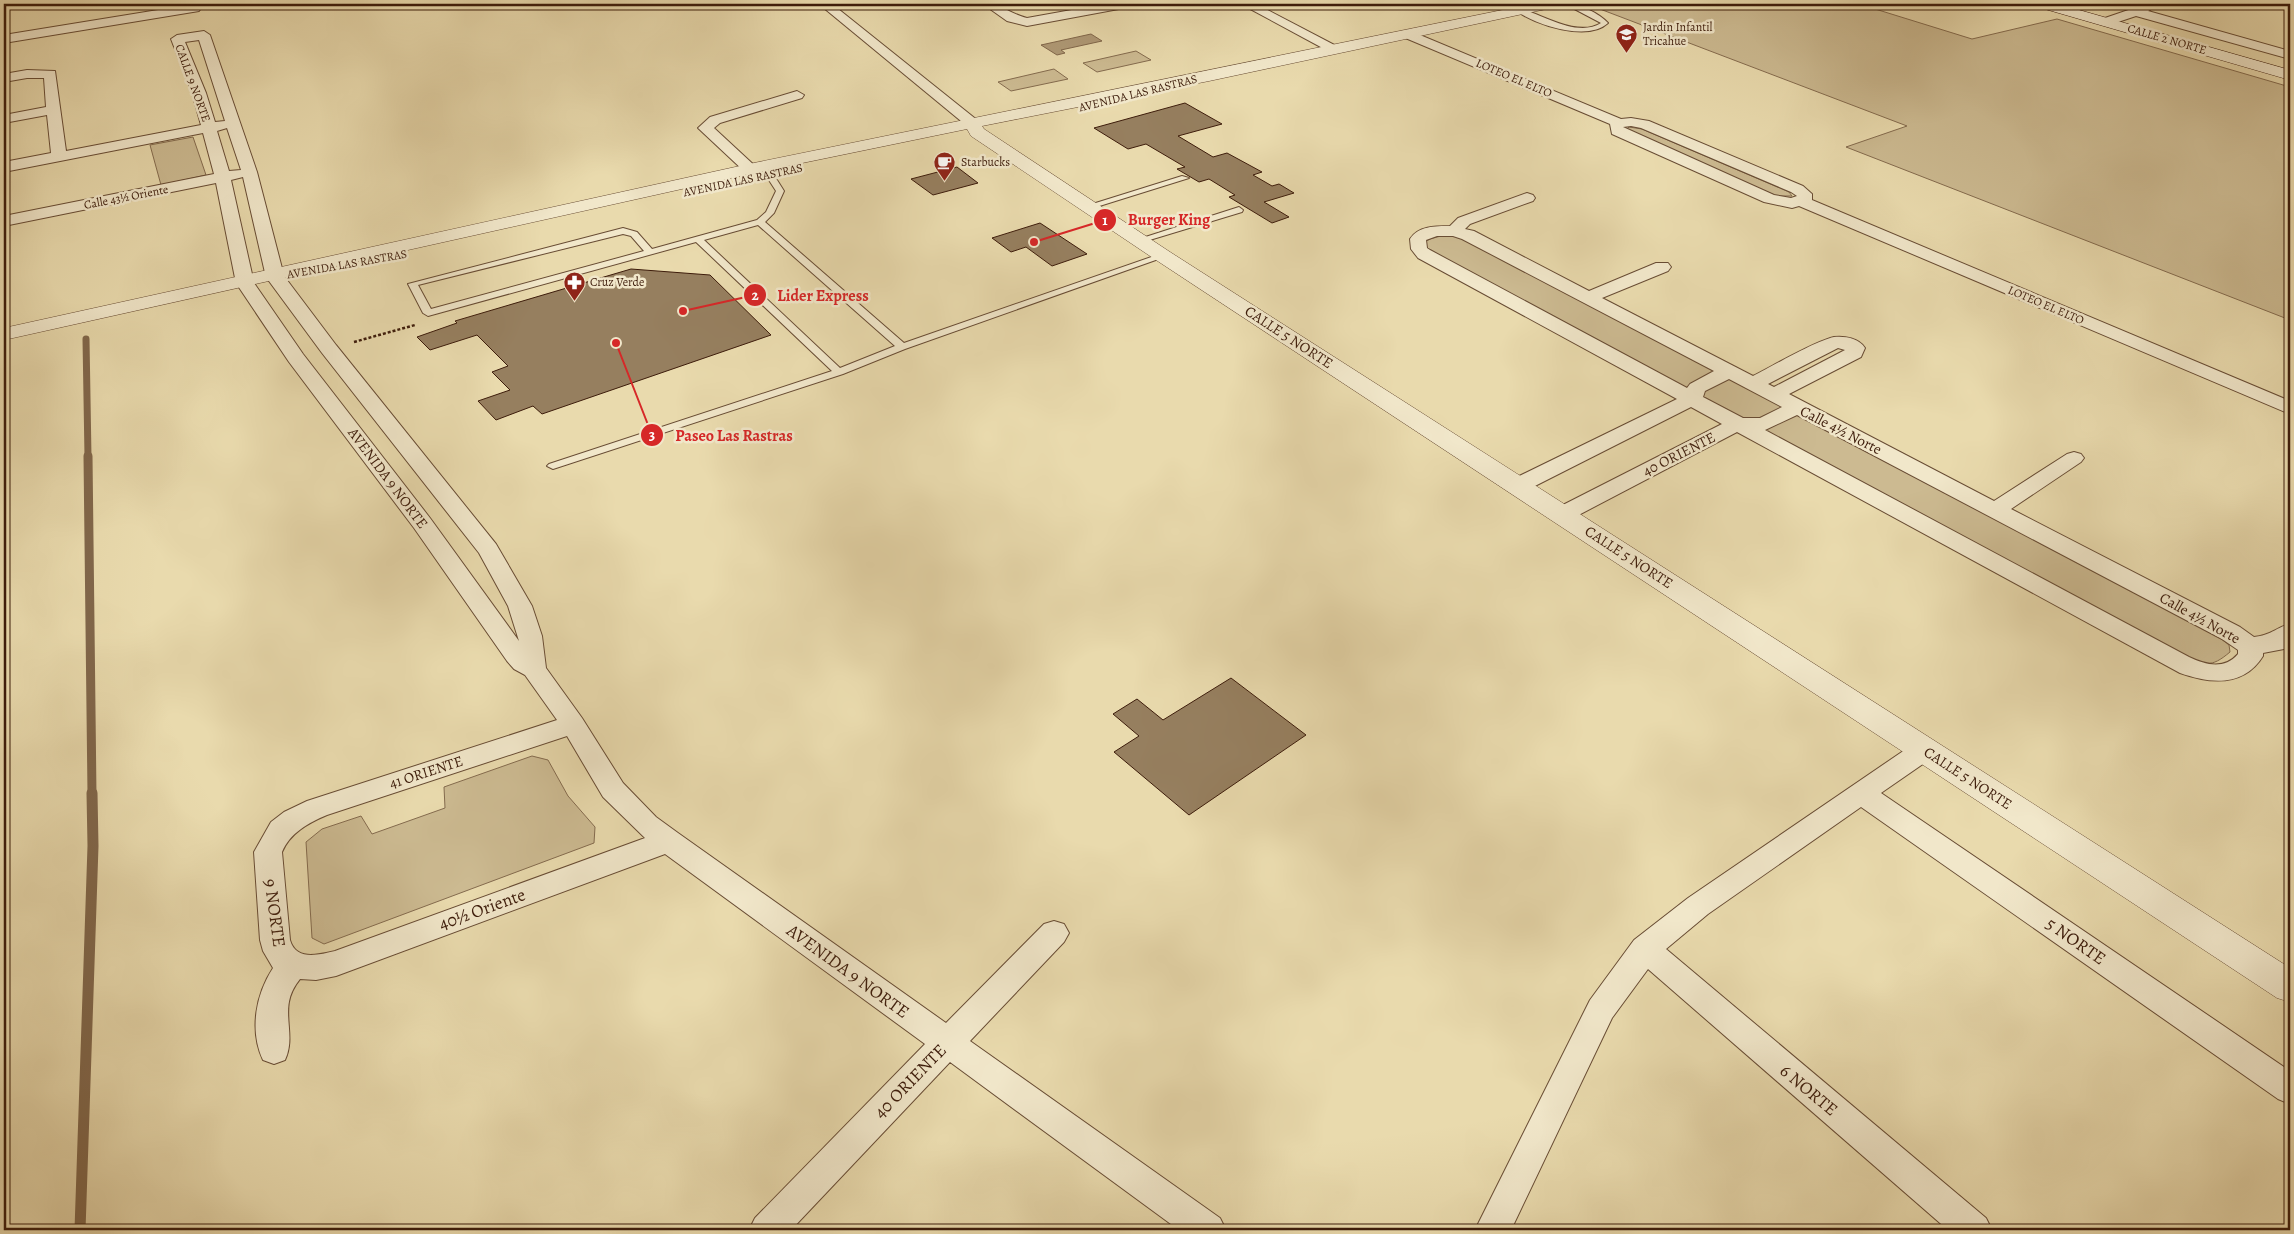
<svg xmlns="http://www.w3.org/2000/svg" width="2294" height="1234" viewBox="0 0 2294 1234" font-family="Alegreya,serif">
  <rect width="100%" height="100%" fill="#e9daad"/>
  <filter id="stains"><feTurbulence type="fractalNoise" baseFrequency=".004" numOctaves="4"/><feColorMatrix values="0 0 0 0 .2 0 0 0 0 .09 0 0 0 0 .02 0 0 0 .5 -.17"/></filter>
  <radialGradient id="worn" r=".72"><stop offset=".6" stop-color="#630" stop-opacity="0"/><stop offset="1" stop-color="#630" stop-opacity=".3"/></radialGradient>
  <!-- green -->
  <g fill="#ccba91" stroke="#846b4e">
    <polygon points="1611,4 1859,4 1972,39 2057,19 2290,87 2290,320 1846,147 1907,126 1592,6"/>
    <polygon points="1136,51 1151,60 1097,72 1083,63"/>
    <polygon points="1054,69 1068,79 1011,91 998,82"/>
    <polygon points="1629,127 1642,129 1789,192 1792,196 1777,196 1629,133 1626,130"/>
    <polygon points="193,137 206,175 161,185 150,145"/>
    <path d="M1448 234 1462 237 2216 635 2229 645 2230 652C2210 669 2206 664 2182 656L1439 256 1427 248 1425 242 1430 239Z"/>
    <polygon points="532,756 548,760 568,796 595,827 594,843 324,944 312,938 306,842 322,829 361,816 372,834 445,808 444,787"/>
  </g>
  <!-- water -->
  <polygon fill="#af9976" stroke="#81674b" points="1091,34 1102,41 1061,50 1065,53 1057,55 1041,45"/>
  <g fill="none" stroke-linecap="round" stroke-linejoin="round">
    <!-- stream-far2 -->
    <polyline stroke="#81674b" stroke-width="7" points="86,339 88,457"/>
    <!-- stream-far1 -->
    <polyline stroke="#81674b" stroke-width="9" points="88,456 92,795"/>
    <!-- stream -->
    <polyline stroke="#81674b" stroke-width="11" points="80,1230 93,846 92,793"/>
  </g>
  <!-- building -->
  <g fill="#967f5f" stroke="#3d1c0b">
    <polygon points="2098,4 2131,4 2117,9"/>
    <polygon points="1185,103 1222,124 1178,136 1213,157 1227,153 1262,172 1253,175 1272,186 1279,184 1294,193 1264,202 1289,217 1272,223 1229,197 1235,195 1209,179 1199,182 1177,169 1185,167 1146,144 1128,149 1094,128"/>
    <polygon points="957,167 978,183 933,195 911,179"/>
    <polygon points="1040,223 1087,254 1052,266 1026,247 1011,252 992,238"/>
    <polygon points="631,269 710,275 771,335 542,414 533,406 496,420 478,401 510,390 492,372 508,366 477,335 430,350 417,337 457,323 455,321"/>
    <polygon points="1231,678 1306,735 1189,815 1114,752 1139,736 1113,714 1137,699 1163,720"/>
  </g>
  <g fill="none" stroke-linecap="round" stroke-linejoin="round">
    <defs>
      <g id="service">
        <path d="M1565 4C1578 3 1599 13 1608 23 1588 42 1535 25 1515 10 1527 3 1573 41 1601 23Z"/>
        <path d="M766 172H772L784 191 774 213 765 222 904 343 1160 254 1167 256 905 349 843 374 553 469 547 466 549 464 832 371 696 242 428 316 423 313 408 284 623 228 637 232 652 249 757 220 766 212 776 191 765 174ZM758 225 895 346 840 368 704 240ZM623 234 631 236 644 251 431 309 418 285Z"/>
        <polygon points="1182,176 1189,178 1093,208 1086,206"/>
        <polygon points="1239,207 1243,210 1242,212 1143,242 1136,240"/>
      </g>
      <g id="minor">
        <polygon points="4,4 16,4 14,7 4,9"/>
        <polygon points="195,4 201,8 199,11 4,43 4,35"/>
        <polygon points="819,4 832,4 977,120 979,123 977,126 967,126"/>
        <path d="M983 4C1001 3 1010 14 1027 18L1105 4H1130L1124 8 1027 26 1007 21Z"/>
        <polygon points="1241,4 1256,4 1342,49 1340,52 1330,52"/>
        <polygon points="2146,4 2156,4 2157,6 2148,11 2290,51 2290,59 2136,16 2106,26 2100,22 2102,19"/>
        <polygon points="2275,4 2290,4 2290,10 2277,7"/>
        <path d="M1408 30 1621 119 1631 118 1649 121 1803 186 1812 194V200L2290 401V414L1799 206 1792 208 1764 202 1612 134 1610 124 1403 37 1402 34ZM1631 126 1641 128 1791 192 1797 196 1791 198 1774 195 1623 127Z"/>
        <path d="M204 31 210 35 257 172 284 276 336 345 496 544 532 606 542 636 546 668 582 718 623 783 656 817 678 833 946 1023 1044 924 1054 921 1064 924 1069 933 1064 942 970 1041 1220 1218 1226 1230H1179L950 1062 791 1230H749L755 1218 925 1044 665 854 336 976 316 980 300 979C276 1008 298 1032 285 1060L274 1064 263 1060C249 1030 256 994 273 968L263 951 260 940 254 852 271 822 284 812 307 801 557 720 525 675 514 669 507 661 414 528 289 362 236 283 216 183 4 226V216L214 174 203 133 4 172V162L51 153 47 115 4 123V115L46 107 44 78H27L4 82V74L27 70 55 71 66 151 201 125 192 93 171 39 177 35ZM199 40 225 121 215 122 206 93 185 42ZM227 128 241 170 229 171 217 131ZM243 177 266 277 322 353 479 553 508 606 519 641 430 518 303 354 254 283 231 180ZM567 736 603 797 645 838 335 951C318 955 296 961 290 940L282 852C290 833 308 823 327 815Z"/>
        <polygon points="797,91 804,95 802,98 720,123 714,128 755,166 758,169 755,172 745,172 698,128 710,117"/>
        <path d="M1527 193 1533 195 1535 198 1533 201 1470 224 1465 229 1474 231 1589 291 1656 263H1668L1671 267 1668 271 1602 298 1753 376C1773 366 1815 341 1834 337 1845 336 1859 338 1865 348L1861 357 1789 394 1994 501 2067 454 2074 452 2081 454 2084 458 2081 462 2011 509 2240 627 2254 637C2272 635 2275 628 2290 624V644L2284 649 2263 653V656C2244 687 2211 684 2180 673L1737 432 1571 519 1563 521 1555 519 1552 514 1555 509 1722 424 1691 407 1527 490 1519 491 1511 490 1508 485 1511 480 1677 399 1418 258 1411 249 1410 239C1418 226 1435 226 1450 226L1458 218ZM1437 236H1453L1462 239 1714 371 1690 384 1687 388 1430 250 1427 248 1426 240ZM1838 348 1845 350 1774 387 1768 384ZM1729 379 1782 407 1760 418H1743L1703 397 1705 391ZM1797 415 2222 639 2238 650V654C2224 670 2206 665 2189 657L1765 430Z"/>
        <polygon points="1924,740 1933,743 1937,750 1933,757 1881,793 2290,1071 2290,1104 2278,1099 1861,807 1708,914 1666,949 1986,1218 1992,1230 1948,1230 1648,969 1612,1018 1511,1230 1475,1230 1590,1000 1634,940 1688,898 1915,743"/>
      </g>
      <polygon id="tertiary" points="1532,4 1558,4 1551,8 1209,81 982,126 984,129 1170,252 2290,968 2290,1002 2277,998 1156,260 971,136 967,129 749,174 4,340 4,328 749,164"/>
      <polygon id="secondary" points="2036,4 2058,4 2290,70 2290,80 2038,7"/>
    </defs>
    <!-- service casing -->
    <use href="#service" stroke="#684c34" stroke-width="2"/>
    <!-- minor casing -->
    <use href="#minor" stroke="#684c34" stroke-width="2"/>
    <!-- tertiary casing -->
    <use href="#tertiary" stroke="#684c34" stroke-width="1"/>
    <!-- secondary casing -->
    <use href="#secondary" stroke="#3d1c0b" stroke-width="1"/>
    <!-- path -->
    <polyline stroke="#3d1c0b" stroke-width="2.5" stroke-dasharray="3 2" stroke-linecap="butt" points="354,342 415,325"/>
    <!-- service -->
    <use href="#service" fill="#f1e7ca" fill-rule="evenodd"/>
    <!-- minor -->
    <use href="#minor" fill="#f1e7ca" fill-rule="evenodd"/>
    <!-- tertiary -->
    <use href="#tertiary" fill="#f1e7ca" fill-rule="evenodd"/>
    <!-- secondary -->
    <use href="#secondary" fill="#f1e7ca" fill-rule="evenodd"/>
  </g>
  <!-- icons -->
  <defs>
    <symbol id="school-pin" viewBox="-11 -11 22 30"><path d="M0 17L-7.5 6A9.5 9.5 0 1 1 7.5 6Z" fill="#8f2418" stroke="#f1e7ca"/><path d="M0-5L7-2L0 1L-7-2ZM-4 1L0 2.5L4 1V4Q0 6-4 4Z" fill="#fff"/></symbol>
    <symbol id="cafe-pin" viewBox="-11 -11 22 30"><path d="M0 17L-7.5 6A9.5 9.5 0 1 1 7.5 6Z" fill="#8f2418" stroke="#f1e7ca"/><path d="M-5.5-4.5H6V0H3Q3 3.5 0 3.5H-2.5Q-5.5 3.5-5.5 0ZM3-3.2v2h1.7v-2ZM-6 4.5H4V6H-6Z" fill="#fff"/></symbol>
    <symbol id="pharmacy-pin" viewBox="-11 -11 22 30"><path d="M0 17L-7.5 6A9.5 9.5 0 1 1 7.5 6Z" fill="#8f2418" stroke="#f1e7ca"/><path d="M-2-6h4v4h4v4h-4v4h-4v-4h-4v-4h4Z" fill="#fff"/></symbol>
  </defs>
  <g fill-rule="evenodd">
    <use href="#school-pin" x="1614" y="22" width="25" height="34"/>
    <use href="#cafe-pin" x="932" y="150" width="25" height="34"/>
    <use href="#pharmacy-pin" x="562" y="270" width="25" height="34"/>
  </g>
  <g text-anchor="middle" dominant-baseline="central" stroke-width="5" stroke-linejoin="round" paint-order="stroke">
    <!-- far-poi labels -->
    <g font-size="12" fill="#3d1c0b" stroke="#f1e7ca" text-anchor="start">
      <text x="1643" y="27">Jardin Infantil<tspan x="1643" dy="14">Tricahue</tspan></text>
      <text x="961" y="162">Starbucks</text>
      <text x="590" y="282">Cruz Verde</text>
    </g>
    <!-- far-street labels -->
    <g font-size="12" fill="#3d1c0b" stroke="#f1e7ca">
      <text transform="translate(2167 39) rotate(16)">CALLE 2 NORTE</text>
      <text transform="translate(1514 78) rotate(23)">LOTEO EL ELTO</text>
      <text transform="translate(193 83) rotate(70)">CALLE 9 NORTE</text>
      <text transform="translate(1138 93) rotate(-14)">AVENIDA LAS RASTRAS</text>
      <text transform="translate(743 180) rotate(-12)">AVENIDA LAS RASTRAS</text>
      <text transform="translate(126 197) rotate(-11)">Calle 43½ Oriente</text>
      <text transform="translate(347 264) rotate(-10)">AVENIDA LAS RASTRAS</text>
      <text transform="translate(2046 305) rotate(23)">LOTEO EL ELTO</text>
    </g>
    <!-- street labels -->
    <g font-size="15" fill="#3d1c0b" stroke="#f1e7ca">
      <text transform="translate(1289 337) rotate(33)">CALLE 5 NORTE</text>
      <text transform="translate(1841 430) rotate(27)">Calle 4½ Norte</text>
      <text transform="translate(1679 454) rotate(-27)">40 ORIENTE</text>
      <text transform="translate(388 478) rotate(53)">AVENIDA 9 NORTE</text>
      <text transform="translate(1629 557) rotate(33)">CALLE 5 NORTE</text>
      <text transform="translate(2200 618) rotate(29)">Calle 4½ Norte</text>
      <text transform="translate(426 772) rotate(-18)">41 ORIENTE</text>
      <text transform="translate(1968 778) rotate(33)">CALLE 5 NORTE</text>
    </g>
    <!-- near-street labels -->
    <g font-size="18" fill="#3d1c0b" stroke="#f1e7ca">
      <text transform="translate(482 909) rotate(-20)">40½ Oriente</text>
      <text transform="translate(275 913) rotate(82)">9 NORTE</text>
      <text transform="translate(2076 941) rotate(35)">5 NORTE</text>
      <text transform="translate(848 971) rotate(36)">AVENIDA 9 NORTE</text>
      <text transform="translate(910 1081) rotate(-46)">40 ORIENTE</text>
      <text transform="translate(1809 1090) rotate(40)">6 NORTE</text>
    </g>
  </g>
  <!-- callouts -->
  <path fill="none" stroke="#d62828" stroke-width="2" d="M1034 242L1105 220M683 311L755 295M616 343L652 435"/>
  <g fill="#d62828" stroke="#f1e7ca" stroke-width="2">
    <circle cx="1034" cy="242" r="5"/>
    <circle cx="683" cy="311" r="5"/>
    <circle cx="616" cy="343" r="5"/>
    <circle cx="1105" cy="220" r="12"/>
    <circle cx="755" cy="295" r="12"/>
    <circle cx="652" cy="435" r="12"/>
  </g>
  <g font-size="15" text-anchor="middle" font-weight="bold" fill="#fff">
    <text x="1105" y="225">1</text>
    <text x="755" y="300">2</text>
    <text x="652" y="440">3</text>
  </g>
  <g font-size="16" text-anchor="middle" font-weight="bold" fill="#d62828" stroke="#f1e7ca" stroke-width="5" stroke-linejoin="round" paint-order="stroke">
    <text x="1169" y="225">Burger King</text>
    <text x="823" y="301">Lider Express</text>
    <text x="734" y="441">Paseo Las Rastras</text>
  </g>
  <!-- margin -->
  <rect width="2294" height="1234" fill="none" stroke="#e9daad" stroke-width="20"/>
  <rect x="5" y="5" width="2284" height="1224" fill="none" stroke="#3d1c0b" stroke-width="2.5"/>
  <rect x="10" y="10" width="2274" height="1214" fill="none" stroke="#3d1c0b"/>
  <rect width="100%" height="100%" filter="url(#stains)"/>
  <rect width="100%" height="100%" fill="url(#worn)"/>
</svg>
